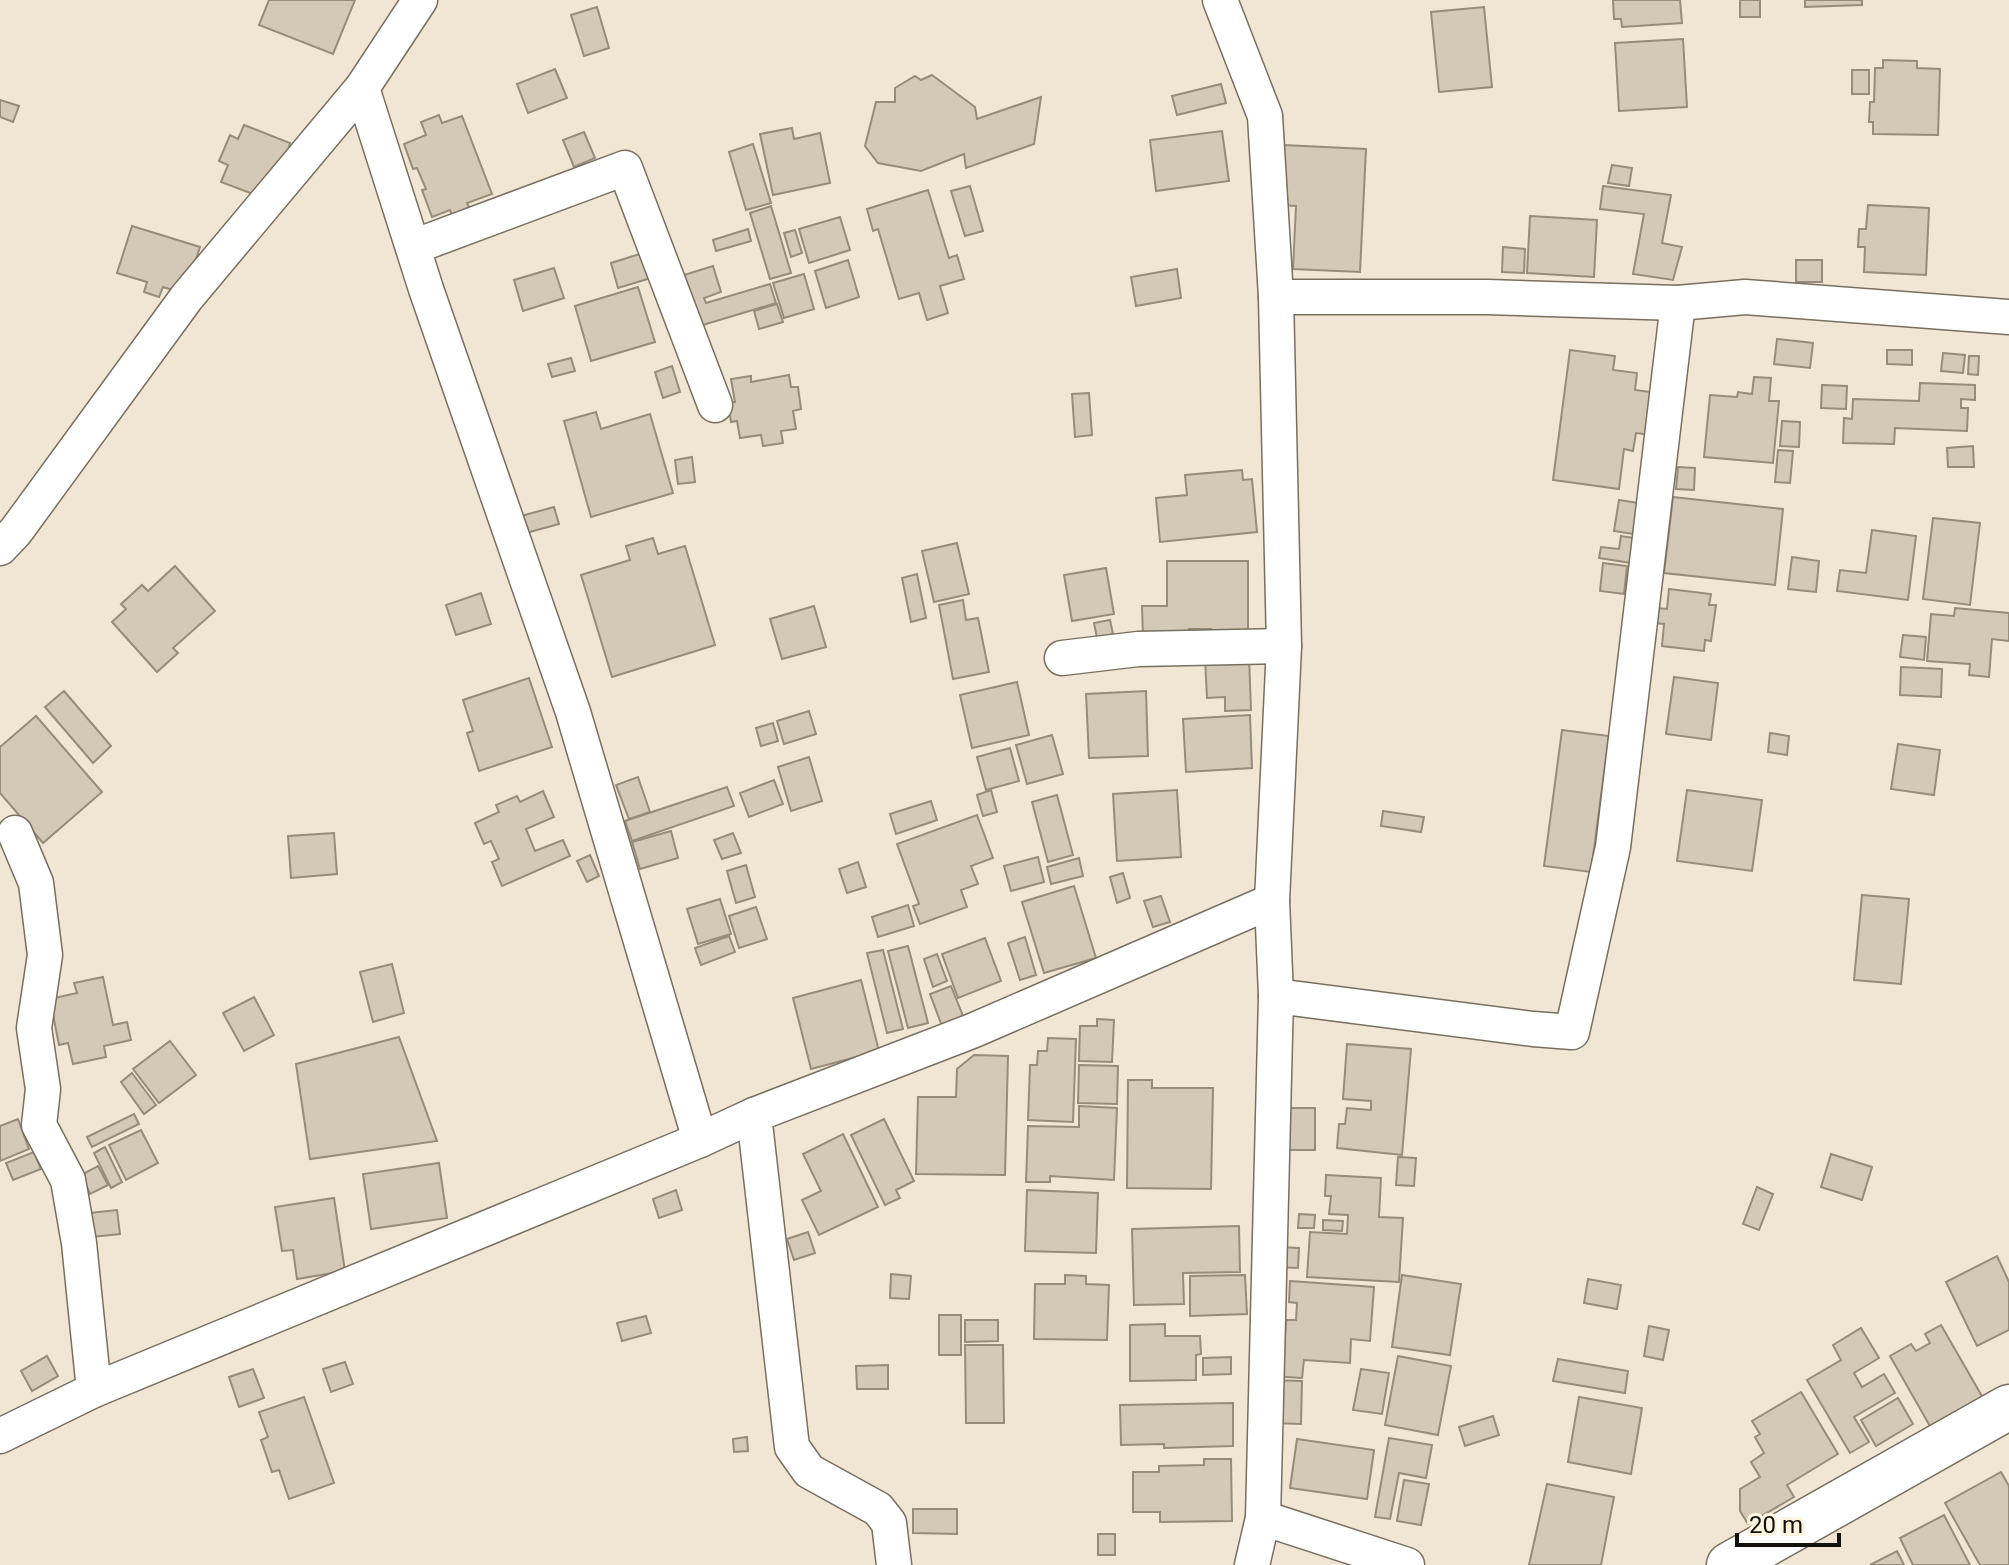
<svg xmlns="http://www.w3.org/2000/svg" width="2009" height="1565" viewBox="0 0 2009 1565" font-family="Roboto,sans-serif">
  <rect width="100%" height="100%" fill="#f1e6d3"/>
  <!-- building -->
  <g fill="#d4c9b7" stroke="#958c7a" stroke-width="2">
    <polygon points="269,0 355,0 333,54 259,25"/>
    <polygon points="1613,0 1680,0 1682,23 1622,27 1621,19 1614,19"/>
    <rect x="1740" y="0" width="20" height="17"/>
    <polygon points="1805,0 1862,0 1862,5 1805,7"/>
    <polygon points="597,7 609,48 584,56 571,15"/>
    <polygon points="1484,7 1492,87 1439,92 1431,12"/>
    <polygon points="1683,39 1687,107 1619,111 1615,43"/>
    <polygon points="1883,60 1917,61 1917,68 1940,69 1938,135 1873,134 1873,122 1869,122 1870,102 1874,102 1875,68 1883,68"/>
    <polygon points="555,69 567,98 528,113 517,84"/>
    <rect x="1852" y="70" width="17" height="24"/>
    <polygon points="932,75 975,107 977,119 1041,97 1034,144 966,168 964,154 921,171 878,163 865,146 876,102 895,102 895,88 915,76 921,80"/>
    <polygon points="1221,84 1226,103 1177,115 1172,96"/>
    <polygon points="0,100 19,106 13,122 0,117"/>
    <polygon points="439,115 442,123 462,116 492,194 467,203 471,211 453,218 450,210 432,217 422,190 426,189 417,168 413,169 404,144 426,135 421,122"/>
    <polygon points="244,125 290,143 283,172 261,197 221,182 228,165 219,161 230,135 238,139"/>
    <polygon points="792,128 794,139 820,133 830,183 773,195 760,134"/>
    <polygon points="1222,131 1229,181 1156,191 1150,140"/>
    <polygon points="584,132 595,158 574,167 563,140"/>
    <polygon points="753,144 771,203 746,210 729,152"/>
    <polygon points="1283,145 1366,149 1360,272 1293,269 1296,206 1280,205"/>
    <polygon points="1612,165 1632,168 1629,186 1608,183"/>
    <polygon points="970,186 983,231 965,236 951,191"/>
    <polygon points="1603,186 1671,195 1662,243 1682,247 1673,280 1633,274 1644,214 1600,209"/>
    <polygon points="928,190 949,258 957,255 964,279 940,286 948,313 927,320 919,293 899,299 878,229 873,231 867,209"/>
    <polygon points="1868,205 1929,208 1926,275 1864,272 1865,247 1858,247 1859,229 1866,229"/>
    <polygon points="771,206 791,273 770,279 750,213"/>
    <polygon points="1530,216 1597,220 1594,277 1527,273"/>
    <polygon points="840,217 850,250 809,263 799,229"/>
    <polygon points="132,226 200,247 185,294 163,287 159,297 144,292 147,282 117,273"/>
    <polygon points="748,229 751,241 716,251 713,240"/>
    <polygon points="795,230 802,253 791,257 784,233"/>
    <polygon points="1503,247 1525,249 1524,273 1502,272"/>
    <polygon points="646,252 654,277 618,288 611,263"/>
    <polygon points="848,260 859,297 826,308 815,271"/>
    <rect x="1796" y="260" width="26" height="22"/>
    <polygon points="713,266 721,292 704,298 706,303 770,284 776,303 696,327 681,276"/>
    <polygon points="554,268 564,298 523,311 514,280"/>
    <polygon points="1177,269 1181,298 1136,306 1131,277"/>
    <polygon points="804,274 814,309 784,318 773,283"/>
    <polygon points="638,287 655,342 591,361 575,306"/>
    <polygon points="777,304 783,322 759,329 754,311"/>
    <polygon points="1777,339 1813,343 1810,368 1774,364"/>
    <polygon points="1570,350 1615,356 1613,370 1637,373 1635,390 1658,393 1652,435 1636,433 1633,451 1624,449 1619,489 1553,480"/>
    <polygon points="1887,350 1912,350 1912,365 1887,364"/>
    <polygon points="1943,353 1965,355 1963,373 1941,371"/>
    <polygon points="1969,356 1979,356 1978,375 1968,374"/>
    <polygon points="571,358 575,371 552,377 548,364"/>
    <polygon points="672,366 680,392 663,398 655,372"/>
    <polygon points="789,375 791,387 798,387 801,409 793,411 796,429 781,431 783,443 763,446 761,435 740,438 737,421 731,422 728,402 735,402 731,379 751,376 751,382"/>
    <polygon points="1754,377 1771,378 1769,401 1779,401 1773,463 1704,457 1710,395 1737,397 1738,392 1752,394"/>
    <polygon points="1920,383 1975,385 1975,400 1961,399 1961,408 1968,408 1967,431 1895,428 1894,444 1843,443 1844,418 1852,419 1853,399 1919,401"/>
    <polygon points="1822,385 1847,386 1846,409 1821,408"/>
    <polygon points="1089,393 1092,435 1075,437 1072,394"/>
    <polygon points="596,412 601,429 650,414 673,493 591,517 564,421"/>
    <polygon points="1782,421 1800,422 1799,447 1780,446"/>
    <polygon points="1973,446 1974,467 1948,467 1947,448"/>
    <polygon points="1778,450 1793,451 1790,483 1775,482"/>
    <polygon points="692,457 695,482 678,484 675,460"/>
    <polygon points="1678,467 1695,468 1694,490 1676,489"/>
    <polygon points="1242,470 1243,480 1252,479 1257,532 1160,542 1156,498 1187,495 1185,475"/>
    <polygon points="1673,497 1783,509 1775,585 1664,573"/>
    <polygon points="1619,500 1639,503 1634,534 1614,531"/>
    <polygon points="554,507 559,524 526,533 521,516"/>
    <polygon points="1933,518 1980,523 1970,605 1923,599"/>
    <polygon points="1872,530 1916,536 1908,600 1837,591 1840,570 1866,573"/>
    <polygon points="1621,536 1634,538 1631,563 1599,558 1601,547 1619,549"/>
    <polygon points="653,538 658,554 685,546 715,645 612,677 581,575 630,560 626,546"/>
    <polygon points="957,543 969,594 934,602 922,551"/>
    <polygon points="1792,557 1819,561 1816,592 1788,589"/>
    <polygon points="1167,561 1248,561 1248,638 1211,638 1211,629 1189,629 1190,637 1143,638 1142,606 1167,606"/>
    <polygon points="1603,563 1627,566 1624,594 1600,591"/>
    <polygon points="175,566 215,611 173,648 178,653 157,672 112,622 126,609 121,604 142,585 148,591"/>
    <polygon points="1106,568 1114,614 1072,621 1064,575"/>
    <polygon points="917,574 926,618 911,622 902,578"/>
    <polygon points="1669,589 1711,594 1709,605 1716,605 1711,641 1705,640 1704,651 1662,646 1664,624 1654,623 1657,608 1667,609"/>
    <polygon points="481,593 491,624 456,635 446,605"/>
    <polygon points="963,600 966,620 978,618 989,672 953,679 939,605"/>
    <polygon points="814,606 826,647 782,659 770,619"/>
    <polygon points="1955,608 2009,613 2009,641 1992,639 1989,677 1969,675 1970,664 1927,661 1931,614 1954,616"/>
    <polygon points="1110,620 1113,634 1097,638 1094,623"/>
    <polygon points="1903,635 1926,637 1924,660 1900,657"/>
    <polygon points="1249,656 1251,710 1225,711 1225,697 1207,698 1205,658"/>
    <polygon points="1901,667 1942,669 1941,697 1900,695"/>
    <polygon points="1674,677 1718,683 1711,740 1666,734"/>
    <polygon points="529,678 552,747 479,771 467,733 473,731 463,700"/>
    <polygon points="1017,682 1029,735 972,748 960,695"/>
    <polygon points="64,691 111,746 93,763 45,707"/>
    <polygon points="1146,691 1148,756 1089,758 1086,694"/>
    <polygon points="809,711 816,734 784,744 777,721"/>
    <polygon points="1250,715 1252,768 1186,772 1183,719"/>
    <polygon points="36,716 102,792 43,843 0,793 0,747"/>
    <polygon points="773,723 778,741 761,746 756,728"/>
    <polygon points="1562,730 1609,736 1591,872 1544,866"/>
    <polygon points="1770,733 1789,736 1787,755 1768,752"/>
    <polygon points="1052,735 1063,774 1027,784 1016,745"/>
    <polygon points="1898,744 1940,750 1934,795 1891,789"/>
    <polygon points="1010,748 1019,781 986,790 977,757"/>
    <polygon points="809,757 822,801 791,811 778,767"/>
    <polygon points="638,777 650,812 629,819 616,785"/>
    <polygon points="774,780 783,804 749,817 740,793"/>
    <polygon points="727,787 734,806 632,841 625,821"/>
    <polygon points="991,790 997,812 983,816 977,795"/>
    <polygon points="1177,790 1181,857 1117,861 1113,794"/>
    <polygon points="1687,790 1762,800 1752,871 1677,861"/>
    <polygon points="543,791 554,817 526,829 535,851 563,840 570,856 502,886 492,862 499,859 491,841 484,844 475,823 499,812 496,805 517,796 520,802"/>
    <polygon points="1057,795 1073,855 1048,862 1032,802"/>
    <polygon points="931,801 937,820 896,834 890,814"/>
    <polygon points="1383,811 1424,817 1421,832 1381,826"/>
    <polygon points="977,815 993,858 971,866 978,884 961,890 967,907 920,924 913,906 919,904 897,844"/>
    <polygon points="671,831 678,858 640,869 632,842"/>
    <polygon points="334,833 337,874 291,878 288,836"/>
    <polygon points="733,833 741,853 722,859 714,840"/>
    <polygon points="590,855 599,876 587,882 577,861"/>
    <polygon points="1038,857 1044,882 1011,891 1004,866"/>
    <polygon points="1079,858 1083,876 1051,884 1047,867"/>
    <polygon points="858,862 866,887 847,893 839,869"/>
    <polygon points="746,865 755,897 736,903 727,871"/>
    <polygon points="1123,873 1130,898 1117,903 1110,877"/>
    <polygon points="1074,886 1096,958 1044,973 1022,902"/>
    <polygon points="1862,895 1909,899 1901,984 1854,980"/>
    <polygon points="1161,896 1170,922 1153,927 1144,901"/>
    <polygon points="720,899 731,934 698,944 687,909"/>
    <polygon points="908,905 914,926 878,937 872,917"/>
    <polygon points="756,907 767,939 739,948 729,916"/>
    <polygon points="729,936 735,952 701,965 695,948"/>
    <polygon points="1025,937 1036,975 1020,980 1008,943"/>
    <polygon points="985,938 1001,981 958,998 942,954"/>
    <polygon points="908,946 928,1023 908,1028 888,951"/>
    <polygon points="883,950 903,1029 887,1033 867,953"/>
    <polygon points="937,954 947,981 933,987 924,959"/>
    <polygon points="392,964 404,1013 373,1022 360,972"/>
    <polygon points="103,977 113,1025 127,1022 131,1040 104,1046 106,1057 73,1064 68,1043 59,1045 50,999 77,993 74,983"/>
    <polygon points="861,980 879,1051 811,1069 793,998"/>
    <polygon points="951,986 965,1021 943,1029 930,994"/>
    <polygon points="254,997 274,1035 244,1051 223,1013"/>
    <polygon points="1097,1019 1114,1020 1112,1062 1079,1061 1080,1026 1097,1026"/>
    <polygon points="399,1037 437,1141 310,1159 296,1064"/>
    <polygon points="1048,1038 1076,1039 1073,1122 1028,1120 1030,1065 1037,1065 1038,1051 1047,1051"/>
    <polygon points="170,1041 196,1075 159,1103 133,1069"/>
    <polygon points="1347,1044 1411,1049 1402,1155 1337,1148 1339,1124 1345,1124 1347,1108 1371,1110 1371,1101 1343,1099"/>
    <polygon points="974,1055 1008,1056 1005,1175 916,1174 918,1097 956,1097 957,1069"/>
    <polygon points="1079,1065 1118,1066 1117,1104 1078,1103"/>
    <polygon points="132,1073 156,1105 144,1114 121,1082"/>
    <polygon points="1128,1080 1152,1080 1152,1088 1213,1088 1211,1189 1127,1188"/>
    <polygon points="1079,1106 1117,1108 1114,1180 1050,1176 1050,1182 1026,1182 1028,1126 1079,1127"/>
    <polygon points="1287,1108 1315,1108 1315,1150 1286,1150"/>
    <polygon points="134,1114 139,1124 92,1147 87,1137"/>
    <polygon points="18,1119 29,1149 0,1161 0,1126"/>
    <polygon points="884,1119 914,1181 896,1190 900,1198 885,1205 851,1135"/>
    <polygon points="141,1130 158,1163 126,1180 109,1145"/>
    <polygon points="843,1134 878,1207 819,1235 802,1200 821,1191 803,1154"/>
    <polygon points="105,1147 122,1182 111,1188 94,1153"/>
    <polygon points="34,1152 41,1169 13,1180 6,1163"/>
    <polygon points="1831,1154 1872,1167 1862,1200 1821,1187"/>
    <polygon points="1398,1157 1416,1158 1414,1186 1396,1185"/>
    <polygon points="439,1163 447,1218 371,1229 363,1174"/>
    <polygon points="98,1166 108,1185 90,1194 81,1175"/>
    <polygon points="1326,1175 1381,1178 1379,1217 1403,1218 1399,1282 1307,1277 1310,1232 1347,1234 1348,1215 1329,1214 1331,1196 1325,1196"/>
    <polygon points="1757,1187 1773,1194 1759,1230 1743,1224"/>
    <polygon points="676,1190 682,1210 659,1218 653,1199"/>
    <polygon points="1027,1190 1098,1193 1096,1253 1025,1251"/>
    <polygon points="334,1198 345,1271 297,1279 293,1250 282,1251 275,1207"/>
    <polygon points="117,1210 120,1234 92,1237 90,1213"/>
    <polygon points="1299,1214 1315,1215 1314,1228 1298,1228"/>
    <polygon points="1323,1220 1343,1221 1342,1231 1323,1230"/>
    <polygon points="1239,1226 1240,1272 1183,1273 1184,1304 1134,1305 1132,1229"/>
    <polygon points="808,1232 815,1253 794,1260 787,1239"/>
    <polygon points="1277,1247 1299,1248 1298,1268 1275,1267"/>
    <polygon points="1997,1256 2009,1282 2009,1330 1977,1346 1946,1282"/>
    <polygon points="891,1274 911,1276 909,1299 890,1298"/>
    <polygon points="1065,1275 1086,1276 1086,1284 1109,1285 1107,1340 1034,1339 1035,1284 1065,1284"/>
    <polygon points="1245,1275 1247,1314 1190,1316 1190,1276"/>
    <polygon points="1402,1275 1461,1284 1450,1355 1392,1347"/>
    <polygon points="1588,1279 1621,1285 1617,1309 1584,1303"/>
    <polygon points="1290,1281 1374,1287 1370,1341 1351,1339 1350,1363 1304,1360 1302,1378 1271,1376 1284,1356 1286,1320 1296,1320 1297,1303 1289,1302"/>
    <rect x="939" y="1315" width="22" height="40"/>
    <polygon points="646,1316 651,1333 622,1341 617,1323"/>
    <polygon points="965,1320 998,1320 998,1341 965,1342"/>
    <polygon points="1165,1324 1165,1336 1200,1336 1201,1354 1196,1355 1196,1380 1130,1381 1130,1325"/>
    <polygon points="1941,1325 1983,1398 1931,1428 1890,1356 1911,1344 1916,1351 1930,1343 1925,1334"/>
    <polygon points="1649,1326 1669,1330 1663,1360 1644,1356"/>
    <polygon points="1861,1328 1879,1358 1854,1373 1862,1387 1884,1374 1895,1393 1854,1417 1869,1442 1850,1453 1807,1380 1841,1360 1833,1345"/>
    <polygon points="965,1345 1003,1345 1004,1423 966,1423"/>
    <polygon points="47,1356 58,1376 32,1391 21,1371"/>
    <polygon points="1398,1356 1451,1366 1438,1435 1385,1425"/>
    <polygon points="1231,1357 1231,1374 1203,1375 1203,1358"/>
    <polygon points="1558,1359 1628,1371 1625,1393 1553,1381"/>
    <polygon points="345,1362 353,1384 331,1392 323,1369"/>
    <polygon points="888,1365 888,1389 857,1389 856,1366"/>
    <polygon points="253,1369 264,1398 239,1407 229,1377"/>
    <polygon points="1361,1369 1389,1373 1382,1414 1353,1410"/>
    <polygon points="1272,1380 1302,1381 1301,1424 1270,1423"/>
    <polygon points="1801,1392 1838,1454 1787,1485 1794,1497 1748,1524 1740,1511 1740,1489 1760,1477 1751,1462 1764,1453 1755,1437 1760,1434 1752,1421"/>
    <polygon points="304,1397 334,1483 289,1499 279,1470 272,1472 261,1440 268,1437 259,1412"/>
    <polygon points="1579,1397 1642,1408 1631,1474 1568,1462"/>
    <polygon points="1898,1398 1913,1424 1876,1446 1861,1420"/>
    <polygon points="1233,1403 1233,1446 1164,1448 1164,1444 1121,1445 1120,1405"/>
    <polygon points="1493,1416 1499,1435 1465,1446 1459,1427"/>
    <polygon points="747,1437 748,1451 734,1452 733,1439"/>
    <polygon points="1389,1438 1432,1445 1426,1478 1399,1473 1390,1519 1375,1517"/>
    <polygon points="1297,1439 1374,1450 1367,1499 1290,1488"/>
    <polygon points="1204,1459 1231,1459 1232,1521 1160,1522 1160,1512 1133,1512 1133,1472 1159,1472 1159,1466 1204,1465"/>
    <polygon points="2001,1472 2009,1486 2009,1565 1980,1565 1945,1503"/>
    <polygon points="1404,1480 1429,1484 1421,1525 1397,1521"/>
    <polygon points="1547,1484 1614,1497 1601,1565 1529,1565"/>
    <polygon points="913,1509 957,1509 957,1534 913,1533"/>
    <polygon points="1944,1515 1970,1565 1913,1565 1900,1538"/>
    <rect x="1098" y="1534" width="17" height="21"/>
    <polygon points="1897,1551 1904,1565 1870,1565"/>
  </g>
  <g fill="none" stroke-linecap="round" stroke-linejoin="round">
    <defs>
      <g id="minor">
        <polyline points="362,88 426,289 573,712 700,1140"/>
        <polyline points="413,247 625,168 715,405"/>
        <polyline points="1276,297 1487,297 1678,303 1745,297 2009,317"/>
        <polyline points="0,548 16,531 187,297 362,88 420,0"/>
        <polyline points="1062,658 1138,649 1284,646"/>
        <polyline points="15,833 36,883 45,955 34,1028 43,1089 39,1125 68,1180 79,1243 94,1390"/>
        <polyline points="1276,996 1533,1029 1572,1032 1613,847 1678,303"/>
        <polyline points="754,1115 792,1447 809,1471 878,1509 889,1523 894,1565"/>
        <polyline points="0,1436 94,1390 700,1140 754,1115 972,1031 1272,901 1284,646 1276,297 1265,116 1220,0"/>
        <polyline points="1263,1518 1407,1565"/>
        <polyline points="1252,1565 1263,1518 1276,996 1272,901"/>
      </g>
      <polyline id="secondary" points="1729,1565 2009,1407"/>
    </defs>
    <!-- minor casing -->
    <use href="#minor" stroke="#786f5e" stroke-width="37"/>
    <!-- secondary casing -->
    <use href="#secondary" stroke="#786f5e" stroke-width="47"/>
    <!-- minor -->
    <use href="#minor" stroke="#fff" stroke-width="34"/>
    <!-- secondary -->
    <use href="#secondary" stroke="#fff" stroke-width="44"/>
  </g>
  <!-- scale -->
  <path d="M1737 1533v12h102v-12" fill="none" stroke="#14110a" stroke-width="4"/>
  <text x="1749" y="1533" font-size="24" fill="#14110a" stroke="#fef4e0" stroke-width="6" paint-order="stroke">20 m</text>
</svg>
